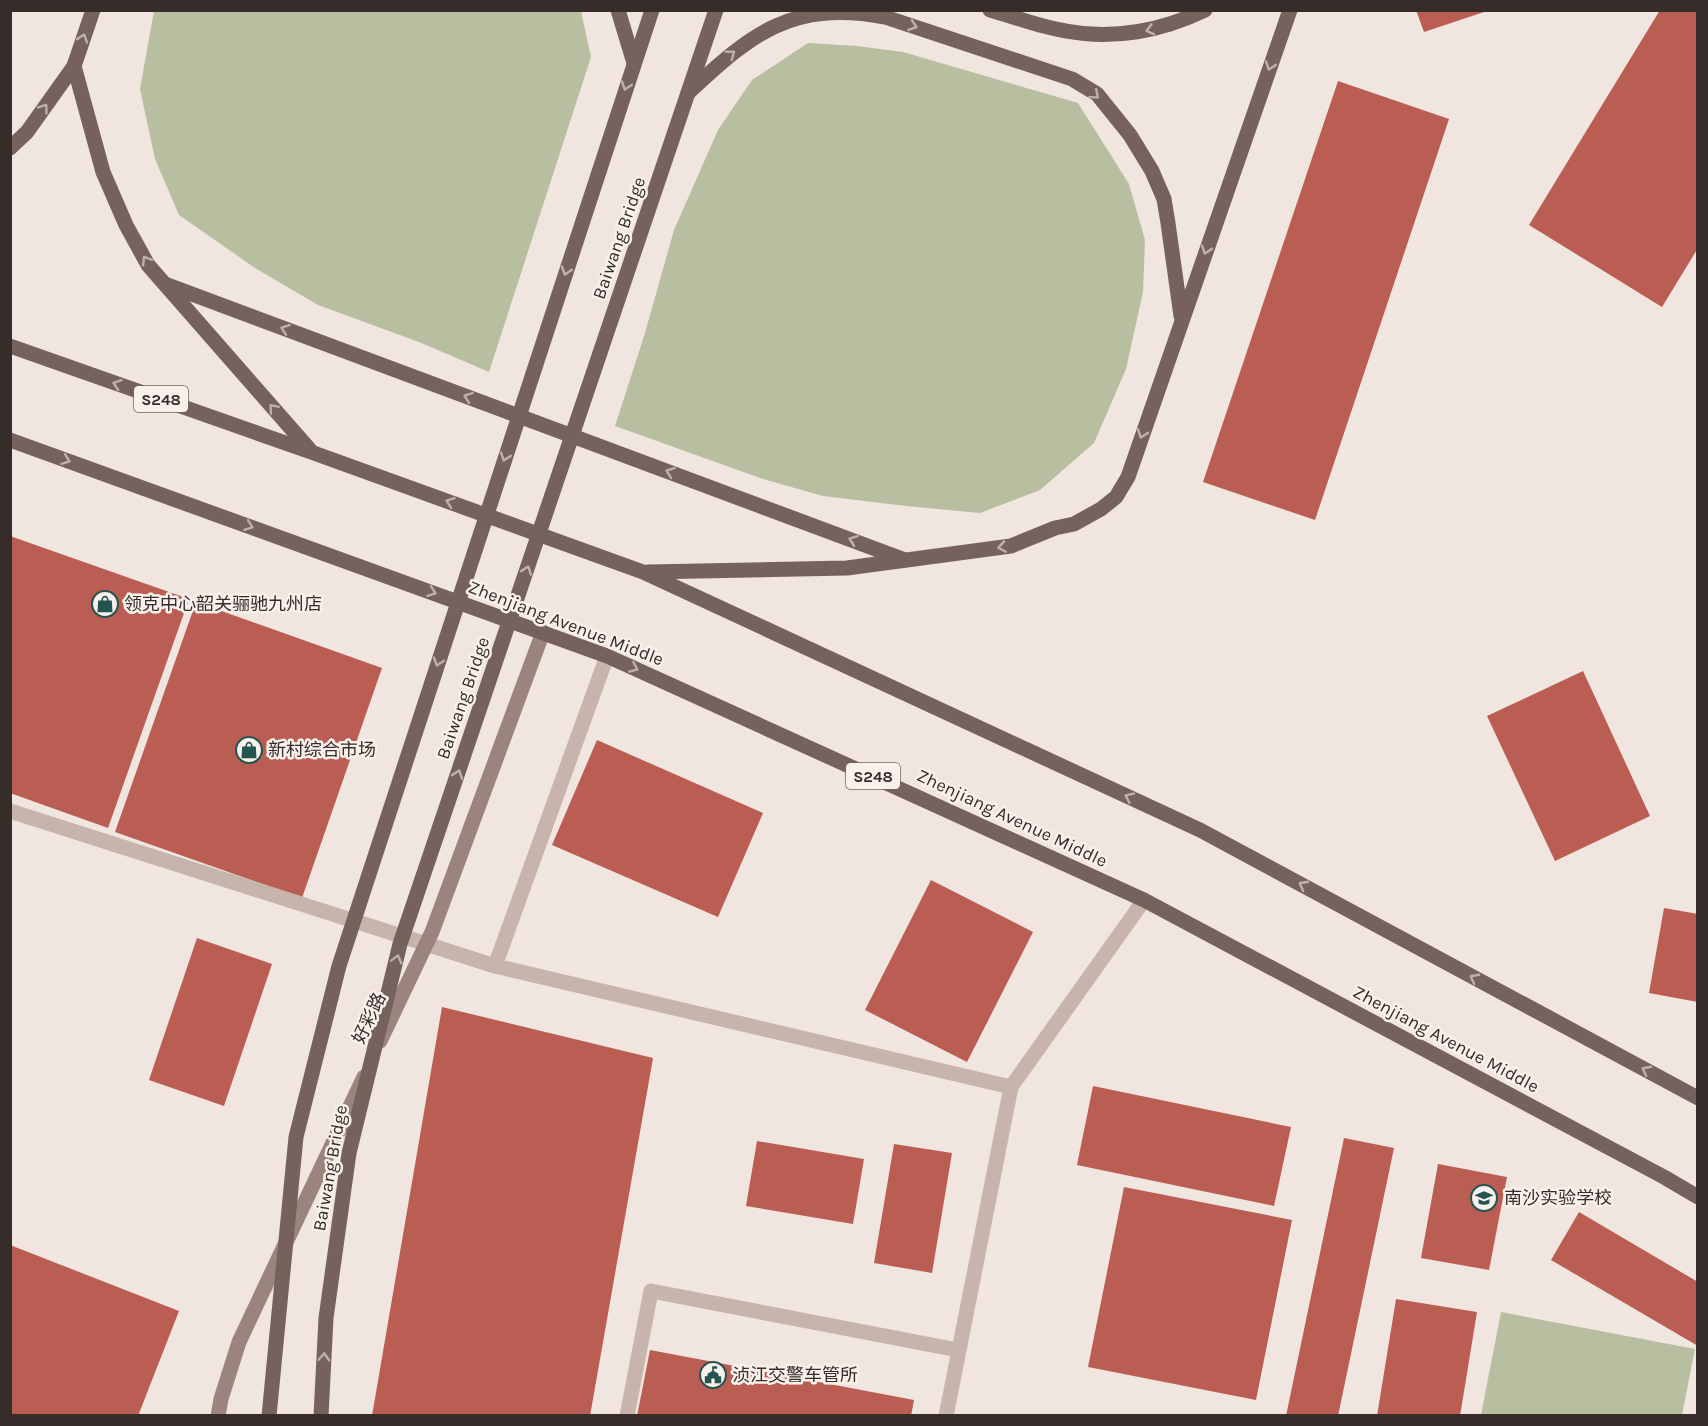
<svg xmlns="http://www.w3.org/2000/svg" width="1708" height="1426" viewBox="0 0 1708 1426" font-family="Karla,'Noto Sans SC',sans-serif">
  <rect width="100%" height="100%" fill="#f0e5df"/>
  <!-- grass -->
  <g fill="#b8bea0">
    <polygon points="154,11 581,11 591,57 489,372 419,342 318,305 255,268 179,215 155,159 140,89"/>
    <polygon points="808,43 857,46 903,52 1078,103 1129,184 1145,240 1143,292 1126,369 1094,443 1040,490 980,513 906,506 823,496 763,479 615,426 645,333 674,230 718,130 752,80"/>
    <polygon points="1501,1312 1695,1349 1682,1415 1481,1415"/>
  </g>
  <!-- building -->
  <g fill="#ba5d53">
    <polygon points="1416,10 1487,10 1487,11 1424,32"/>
    <polygon points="1660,10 1698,10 1698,248 1662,307 1529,225"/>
    <polygon points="1338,81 1449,119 1315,520 1203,482"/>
    <polygon points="10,536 189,599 108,828 10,793"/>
    <polygon points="196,602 382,668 302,898 115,832"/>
    <polygon points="1583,671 1650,816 1555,861 1487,716"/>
    <polygon points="597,740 763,813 718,917 552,845"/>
    <polygon points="931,880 1033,932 967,1062 865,1010"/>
    <polygon points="1664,908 1698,914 1698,1002 1649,993"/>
    <polygon points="197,938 272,964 224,1106 149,1080"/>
    <polygon points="442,1007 653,1058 590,1416 372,1416"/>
    <polygon points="1093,1086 1291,1127 1274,1206 1077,1165"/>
    <polygon points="1344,1138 1394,1148 1338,1416 1286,1416"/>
    <polygon points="757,1141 864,1159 853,1224 746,1206"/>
    <polygon points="894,1144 952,1153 932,1273 874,1263"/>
    <polygon points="1438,1164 1507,1177 1489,1270 1421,1258"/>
    <polygon points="1124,1187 1292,1220 1256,1400 1088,1367"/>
    <polygon points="1579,1212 1698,1282 1698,1346 1551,1260"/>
    <polygon points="10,1245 179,1311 138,1416 10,1416"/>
    <polygon points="1396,1299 1477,1312 1460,1416 1377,1416"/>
    <polygon points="650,1350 914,1400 911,1416 637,1416"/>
  </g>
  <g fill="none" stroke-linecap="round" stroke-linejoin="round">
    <!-- lane -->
    <g stroke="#c7b4ac" stroke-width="15">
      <polyline points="495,966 1011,1087"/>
      <polyline points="627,1416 651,1291 958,1350"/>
    </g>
    <!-- street -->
    <g stroke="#c7b4ac" stroke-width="15">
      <polyline points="10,811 495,966 607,656"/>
      <polyline points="946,1416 1011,1087 1144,900"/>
    </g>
    <!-- secondary -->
    <g stroke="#9b847d" stroke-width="15">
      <polyline points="380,1041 432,932 543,632"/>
      <polyline points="218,1416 221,1399 239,1342 364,1077"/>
    </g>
    <!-- primary -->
    <g stroke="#76625d" stroke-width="15">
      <polyline points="618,10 634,63"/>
      <path d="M990 10C1015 17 1040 27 1066 31 1113 40 1162 31 1205 10"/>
      <polyline points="74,66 103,172 126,225 148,265 310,450"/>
      <path d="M688 93C752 33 792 0 885 17L1072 79 1097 94 1130 135 1152 171 1164 199 1168 223 1181 316"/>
      <polyline points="10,148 27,132 74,66 93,10"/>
      <polyline points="165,284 905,560"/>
      <polyline points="10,346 311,452 643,572 1200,830 1698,1098"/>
      <polyline points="10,440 607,656 1144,900 1664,1177 1698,1197"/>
      <polyline points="648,572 847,568 1011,546 1055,528 1074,524 1101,509 1116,497 1128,477 1290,10"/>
    </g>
    <!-- primary-bridge -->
    <g stroke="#76625d" stroke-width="15">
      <polyline points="269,1416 296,1137 339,966 652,10"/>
      <polyline points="321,1416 326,1318 349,1153 400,944 716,10"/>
    </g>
  </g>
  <!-- one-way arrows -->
  <defs><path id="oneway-chevron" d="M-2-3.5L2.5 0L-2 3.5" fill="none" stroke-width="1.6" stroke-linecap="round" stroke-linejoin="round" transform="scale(1.5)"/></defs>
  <g stroke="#beb0ab">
    <use href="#oneway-chevron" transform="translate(913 26) rotate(19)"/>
    <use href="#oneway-chevron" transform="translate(1150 30) rotate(165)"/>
    <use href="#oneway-chevron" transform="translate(83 38) rotate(-71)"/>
    <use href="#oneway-chevron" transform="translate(731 54) rotate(-37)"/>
    <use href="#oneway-chevron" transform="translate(1270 66) rotate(109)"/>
    <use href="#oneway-chevron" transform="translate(626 86) rotate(108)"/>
    <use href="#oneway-chevron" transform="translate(1095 95) rotate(40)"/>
    <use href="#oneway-chevron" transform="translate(44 108) rotate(-54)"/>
    <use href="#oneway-chevron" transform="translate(1206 250) rotate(109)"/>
    <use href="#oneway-chevron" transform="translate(146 260) rotate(-122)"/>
    <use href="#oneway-chevron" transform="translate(566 271) rotate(108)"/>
    <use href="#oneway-chevron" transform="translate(285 329) rotate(-160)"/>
    <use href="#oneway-chevron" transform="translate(117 384) rotate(-161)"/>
    <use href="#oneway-chevron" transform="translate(468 397) rotate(-160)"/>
    <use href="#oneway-chevron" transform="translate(273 408) rotate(-131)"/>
    <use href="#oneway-chevron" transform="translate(1142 434) rotate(109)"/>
    <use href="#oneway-chevron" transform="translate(505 457) rotate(108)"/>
    <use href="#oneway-chevron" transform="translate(66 460) rotate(20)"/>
    <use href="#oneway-chevron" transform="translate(670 472) rotate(-160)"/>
    <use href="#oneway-chevron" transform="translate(450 502) rotate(-160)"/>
    <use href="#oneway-chevron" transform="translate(249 526) rotate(20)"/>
    <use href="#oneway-chevron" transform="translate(853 540) rotate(-160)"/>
    <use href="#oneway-chevron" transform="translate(1002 547) rotate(171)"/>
    <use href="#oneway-chevron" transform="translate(527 570) rotate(-71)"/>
    <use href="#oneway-chevron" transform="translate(432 592) rotate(20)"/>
    <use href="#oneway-chevron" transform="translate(438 662) rotate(108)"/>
    <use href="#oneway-chevron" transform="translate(634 668) rotate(24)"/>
    <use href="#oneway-chevron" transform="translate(458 774) rotate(-71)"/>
    <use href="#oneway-chevron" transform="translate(1129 797) rotate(-155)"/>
    <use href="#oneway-chevron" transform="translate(1303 885) rotate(-152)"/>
    <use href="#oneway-chevron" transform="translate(397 959) rotate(-76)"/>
    <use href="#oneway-chevron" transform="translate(1474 978) rotate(-152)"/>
    <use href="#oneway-chevron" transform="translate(1646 1070) rotate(-152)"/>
    <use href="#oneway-chevron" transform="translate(324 1357) rotate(-87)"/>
  </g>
  <!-- icons -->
  <defs>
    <symbol id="shop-ring" viewBox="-11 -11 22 22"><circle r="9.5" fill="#f8f0eb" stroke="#235450" stroke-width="1.5"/><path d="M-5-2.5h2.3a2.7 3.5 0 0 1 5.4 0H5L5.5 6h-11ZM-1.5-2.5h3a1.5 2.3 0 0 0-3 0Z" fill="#235450"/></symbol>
    <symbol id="school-ring" viewBox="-11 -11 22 22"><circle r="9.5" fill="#f8f0eb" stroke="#235450" stroke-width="1.5"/><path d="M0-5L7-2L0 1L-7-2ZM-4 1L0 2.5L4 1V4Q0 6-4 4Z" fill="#235450"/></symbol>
    <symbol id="civic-ring" viewBox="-11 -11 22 22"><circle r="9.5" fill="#f8f0eb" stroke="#235450" stroke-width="1.5"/><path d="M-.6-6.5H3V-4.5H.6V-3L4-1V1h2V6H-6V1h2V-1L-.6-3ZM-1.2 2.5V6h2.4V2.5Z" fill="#235450"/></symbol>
  </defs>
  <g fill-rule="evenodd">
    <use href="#shop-ring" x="90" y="589" width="30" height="30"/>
    <use href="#shop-ring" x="234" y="735" width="30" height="30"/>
    <use href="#school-ring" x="1469" y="1183" width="30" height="30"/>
    <use href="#civic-ring" x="698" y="1360" width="30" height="30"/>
  </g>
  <g text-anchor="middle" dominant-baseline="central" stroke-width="5" stroke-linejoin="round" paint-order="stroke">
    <!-- shield labels -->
    <g fill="#f8f0eb" stroke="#706764" stroke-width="1.5">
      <rect x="134" y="386" width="54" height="26" rx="4.5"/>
      <rect x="846" y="763" width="54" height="26" rx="4.5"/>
    </g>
    <g font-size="16" font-weight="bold" fill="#362c2a">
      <text x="161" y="399">S248</text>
      <text x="873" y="776">S248</text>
    </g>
    <!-- street labels -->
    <g font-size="18" fill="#362c2a" stroke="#f8f0eb">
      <text transform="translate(619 238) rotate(-71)">Baiwang Bridge</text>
      <text transform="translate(566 623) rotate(21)">Zhenjiang Avenue Middle</text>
      <text transform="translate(463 698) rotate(-71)">Baiwang Bridge</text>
      <text transform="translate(1012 818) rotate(25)">Zhenjiang Avenue Middle</text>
      <text transform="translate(369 1018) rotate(-65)">好彩路</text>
      <text transform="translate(1446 1039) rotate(28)">Zhenjiang Avenue Middle</text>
      <text transform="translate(330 1168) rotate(-80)">Baiwang Bridge</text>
    </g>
    <!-- poi labels -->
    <g font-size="18" fill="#362c2a" stroke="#f8f0eb" text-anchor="start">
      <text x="124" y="604">领克中心韶关骊驰九州店</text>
      <text x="268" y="750">新村综合市场</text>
      <text x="1504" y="1198">南沙实验学校</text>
      <text x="732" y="1375">浈江交警车管所</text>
    </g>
  </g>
  <!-- border -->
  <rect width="1708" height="1426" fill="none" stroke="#362c2a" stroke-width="24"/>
</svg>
